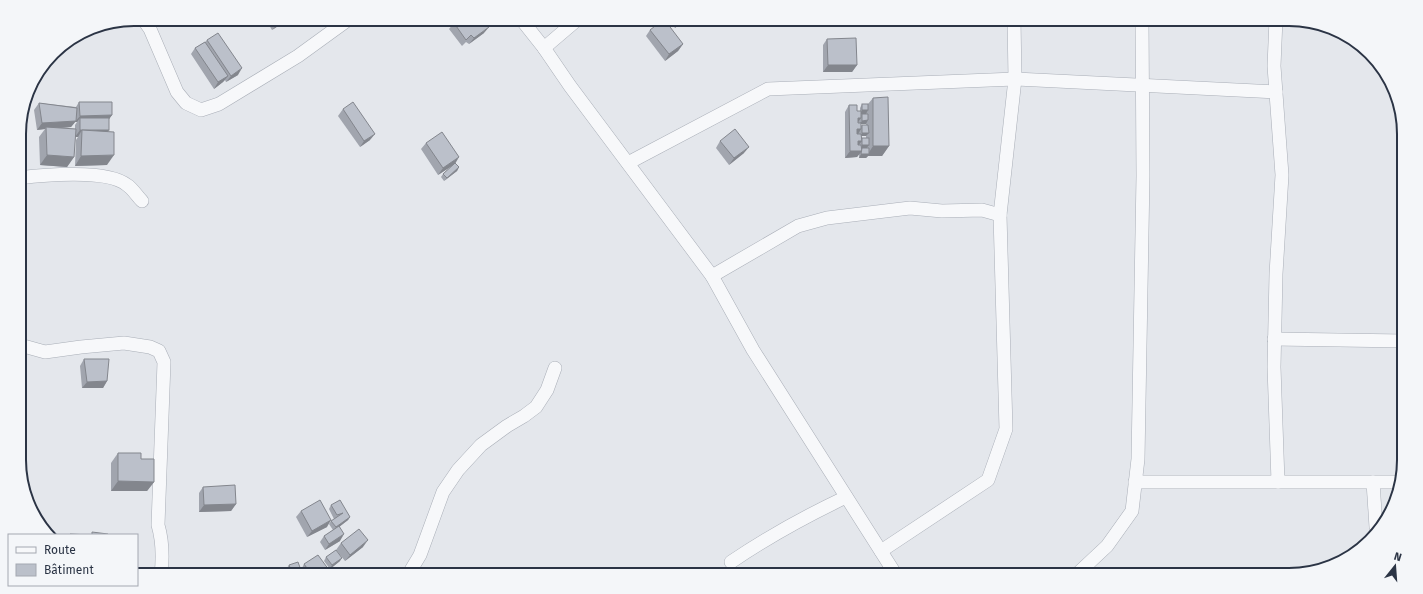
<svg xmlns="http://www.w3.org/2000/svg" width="1423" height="594" viewBox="0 0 1423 594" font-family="'Fira Sans',sans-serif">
  <rect width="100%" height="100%" fill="#e4e7ec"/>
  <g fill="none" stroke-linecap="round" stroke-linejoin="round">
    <defs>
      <g id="minor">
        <polyline points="143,19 150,29 177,92 186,103 201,110 219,104 298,56 349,19"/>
        <polyline points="521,19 544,48 570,86 712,276 753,350 896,575"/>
        <polyline points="1276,19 1274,66 1282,175 1276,274 1274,367 1278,482"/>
        <polyline points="544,48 578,19"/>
        <polyline points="628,163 768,89 1015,79 1276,92"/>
        <path d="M19 178C43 175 108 169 127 185 133 189 137 196 142 201"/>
        <polyline points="712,276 798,226 827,218 910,208 942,211 982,210 1000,215"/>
        <polyline points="1274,339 1404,341"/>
        <path d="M20 345 45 352 81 347 124 343 150 347 159 351 164 362 158 525C163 542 163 557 161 575"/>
        <polyline points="1135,482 1400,482"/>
        <polyline points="1373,482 1376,527"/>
        <polyline points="881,551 988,480 1006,429 1000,215 1015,79 1014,19"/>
        <path d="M731 562C768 537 806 516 846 497"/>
        <polyline points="408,575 420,555 443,492 458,470 481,445 507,426 524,416 536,407 547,390 555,368"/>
        <polyline points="1076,575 1107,546 1132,511 1138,459 1143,176 1142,19"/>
      </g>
    </defs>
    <!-- minor casing -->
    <use href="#minor" stroke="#a9aeb7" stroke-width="14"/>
    <!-- minor -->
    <use href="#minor" stroke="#f7f8fa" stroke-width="13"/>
  </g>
  <!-- wall -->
  <g fill="#a1a5ae" fill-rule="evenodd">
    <polygon points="203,19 216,19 214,21 208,26"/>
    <polygon points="668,19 690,19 682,25 681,23 675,28"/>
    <polygon points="288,20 272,30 269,25 271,21"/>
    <polygon points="454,23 484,33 469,44 466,42 462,46 449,29"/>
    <polygon points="650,30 683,44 678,51 665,61 646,36"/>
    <polygon points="827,39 857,65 852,72 823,72 823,45"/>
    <polygon points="207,40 238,75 226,82 225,80 223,82 214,89 191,54 195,48 205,42"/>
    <path d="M873 98 889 146 882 156H868L866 158H859V154L857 157 845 158V112L849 105 857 111H860V108L862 104H868ZM861 124H866V125H862L861 126ZM861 136H866V138L862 139Z"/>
    <path d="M79 102 112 115 109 119V130L108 131 107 165 75 166 76 140 78 137H75L74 157 67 167 40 165 39 137 45 129 37 130 34 110 39 103 76 107ZM75 122H77L75 125V129L62 128 71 127Z"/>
    <polygon points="343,109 370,140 360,147 338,116"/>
    <polygon points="720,141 744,153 729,165 716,148"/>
    <polygon points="426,143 455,163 459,167 457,171 444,181 441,177 443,174 453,165 438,175 421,149"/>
    <polygon points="84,359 107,381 103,388 82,388 80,366"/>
    <polygon points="118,453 141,459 154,482 147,491 111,491 111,463"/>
    <polygon points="203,487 236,504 231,511 199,512 199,493"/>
    <polygon points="331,505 350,517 348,520 340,526 340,541 325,550 320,542 324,536 333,530 329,524 331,521 334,519 329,509"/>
    <polygon points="301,511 327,527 307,537 296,517"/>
    <polygon points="341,543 363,547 345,561 337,551 340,561 330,569 324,561 326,557 336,550"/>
    <polygon points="304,564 326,575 303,575 301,573 300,575 289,575 287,568 289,565 301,570"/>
  </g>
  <!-- shaded-wall -->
  <g fill="#83868d">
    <polygon points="213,19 216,19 214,21 208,26"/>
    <polygon points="286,19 288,19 272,30 275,27"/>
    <polygon points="682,19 684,19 681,23 675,28 679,21"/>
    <polygon points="686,19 690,19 682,25"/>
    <polygon points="489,27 484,33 469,44 474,38"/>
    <polygon points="683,44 678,51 665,61 669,54"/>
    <polygon points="828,65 857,65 852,72 823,72"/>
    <polygon points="242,68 238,75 226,82 231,76"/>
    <polygon points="228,76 223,82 214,89 218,82"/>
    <polygon points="862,110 868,110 866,114 860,114"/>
    <polygon points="112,115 107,122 80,118 77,122 75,122 80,116"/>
    <polygon points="858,118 861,118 856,125"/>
    <polygon points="868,120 866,124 859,124 862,121"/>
    <polygon points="76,121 71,127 46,129 46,127 45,129 37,130 42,123"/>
    <polygon points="857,129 861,129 857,136"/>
    <polygon points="80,130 82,130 78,137 75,137"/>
    <polygon points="82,130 109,130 105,136"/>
    <polygon points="862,133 869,133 866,136 860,136"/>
    <polygon points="375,134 370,140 360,147 364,141"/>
    <polygon points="858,141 862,141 857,147"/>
    <polygon points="862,145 869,145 866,149 860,149"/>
    <polygon points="873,146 889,146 882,156 868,156 866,158 859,158 861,154 868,154"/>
    <polygon points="749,147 744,153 729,165 734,158"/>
    <polygon points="850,151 862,151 857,157 845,158"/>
    <polygon points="47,155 74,157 67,167 40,165"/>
    <polygon points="114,155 107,165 75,166 81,156"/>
    <polygon points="459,157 455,164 438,175 443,168"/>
    <polygon points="459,167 457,171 444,181 447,178"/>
    <polygon points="107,381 103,388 82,388 87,382"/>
    <polygon points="118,481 154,482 147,491 111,491"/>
    <polygon points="236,504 231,511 199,512 204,505"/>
    <polygon points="350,517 348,520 334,531 336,527"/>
    <polygon points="331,520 327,527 307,537 312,531"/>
    <polygon points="344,534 340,541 325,550 329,544"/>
    <polygon points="368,540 363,547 345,561 350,555"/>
    <polygon points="342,558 340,561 330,569 332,565"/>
    <polygon points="329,570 326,575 322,575"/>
  </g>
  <!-- building -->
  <g fill="#bbc0ca" stroke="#83868d">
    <polygon points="275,19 286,19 275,27 271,21"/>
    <polygon points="459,19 484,19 489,27 474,38 471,35 466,40 454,23"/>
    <polygon points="664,19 683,44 669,54 650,30"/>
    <polygon points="678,19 682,19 679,21"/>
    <polygon points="218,33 242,68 231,76 207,40"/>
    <polygon points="856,38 857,65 828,65 827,39"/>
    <polygon points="205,42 228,76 218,82 195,48"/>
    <polygon points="888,97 889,146 873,146 873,98"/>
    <polygon points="79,102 112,102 112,115 80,116"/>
    <polygon points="353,102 375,134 364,141 343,109"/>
    <polygon points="39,103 77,108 76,121 42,123"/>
    <rect x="862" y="104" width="6" height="6"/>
    <polygon points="849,105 857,105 857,111 861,111 861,118 858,118 858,123 861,123 861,129 857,129 857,134 861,134 862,141 858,141 858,145 861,145 862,151 850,151"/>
    <polygon points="862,114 868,114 868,120 862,121"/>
    <rect x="80" y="118" width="29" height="12"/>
    <polygon points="862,125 868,125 869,133 862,133"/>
    <polygon points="46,127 76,129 74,157 47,155"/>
    <polygon points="735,129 749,147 734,158 720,141"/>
    <polygon points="82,130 114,132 114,155 81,156"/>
    <polygon points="442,132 459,157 443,168 426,143"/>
    <rect x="862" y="138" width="7" height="7"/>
    <polygon points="862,148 869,148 869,154 861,154"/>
    <polygon points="455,163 459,167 447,178 443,174"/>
    <polygon points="84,359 109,359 107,381 87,382"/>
    <polygon points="118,453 141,453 141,459 154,459 154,482 118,481"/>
    <polygon points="235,485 236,504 204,505 203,487"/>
    <polygon points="320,500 331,520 312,531 301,511"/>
    <polygon points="340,500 350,517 336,527 331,521 343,513 337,515 331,505"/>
    <polygon points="339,526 344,534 329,544 324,536"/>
    <polygon points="359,529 368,540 350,555 341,543"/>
    <polygon points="92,532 108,534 108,535 92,535"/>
    <polygon points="70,534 90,535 70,535"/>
    <polygon points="336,550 342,558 332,565 326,557"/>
    <polygon points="318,555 329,570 322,575 312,575 304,564"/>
    <polygon points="298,562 302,573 296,575 293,575 289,565"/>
  </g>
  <!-- crop -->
  <path d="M0 0H1423V594H0ZM134 26H1289A108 108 0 0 1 1397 134V460A108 108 0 0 1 1289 568H134A108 108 0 0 1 26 460V134A108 108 0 0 1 134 26Z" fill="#f4f6f9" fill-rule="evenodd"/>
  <path fill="none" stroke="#2b3445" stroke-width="2" d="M134 26H1289A108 108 0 0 1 1397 134V460A108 108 0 0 1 1289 568H134A108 108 0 0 1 26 460V134A108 108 0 0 1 134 26Z"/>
  <!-- legend -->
  <rect x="8" y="534" width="130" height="52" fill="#f4f6f9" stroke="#a4a8b1"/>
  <rect x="16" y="547" width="20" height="6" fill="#f7f8fa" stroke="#a4a8b1"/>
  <text x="44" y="554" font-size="12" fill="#2b3445">Route</text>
  <rect x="16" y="564" width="20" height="12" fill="#bbc0ca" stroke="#a4a8b1"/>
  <text x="44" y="574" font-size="12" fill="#2b3445">Bâtiment</text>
  <!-- north arrow -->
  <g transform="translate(1395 566) rotate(17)" stroke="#f4f6f9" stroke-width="3" paint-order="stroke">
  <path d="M0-3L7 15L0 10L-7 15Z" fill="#2b3445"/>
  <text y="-6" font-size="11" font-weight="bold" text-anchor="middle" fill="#2b3445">N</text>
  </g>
</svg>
